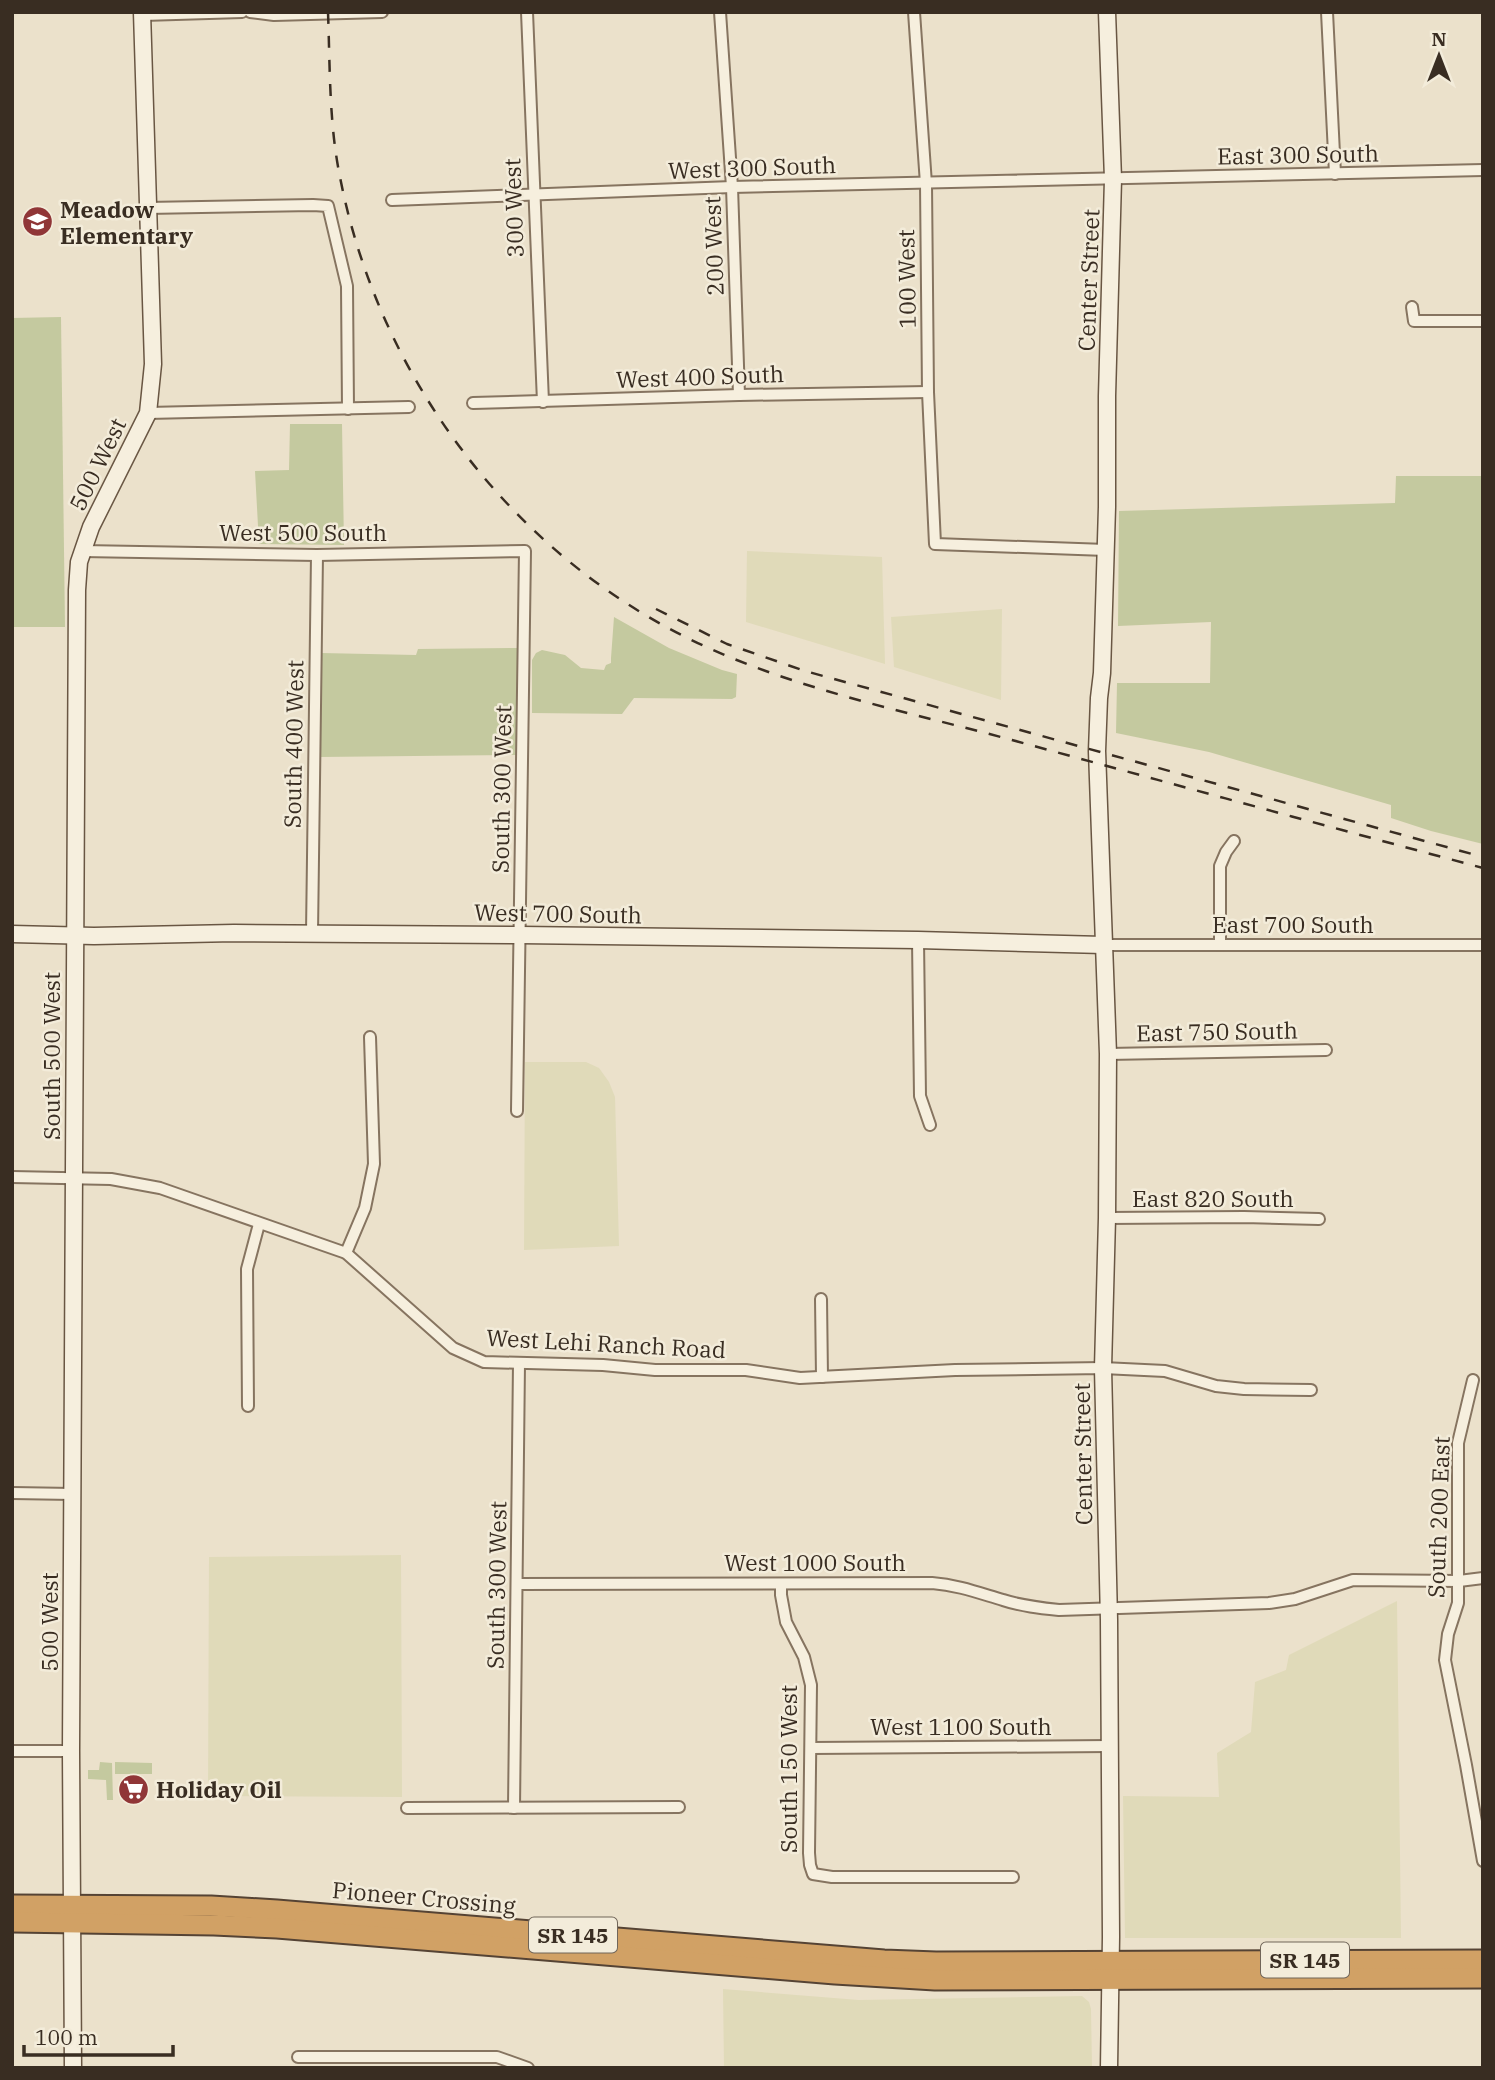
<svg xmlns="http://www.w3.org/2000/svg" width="1495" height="2080" viewBox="0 0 1495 2080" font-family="'IBM Plex Serif',serif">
  <rect width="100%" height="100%" fill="#ebe1cb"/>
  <!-- farmland -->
  <g fill="#e0dab9">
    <polygon points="747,551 882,557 885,664 746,622"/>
    <polygon points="1002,609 1001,700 894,667 891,617"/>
    <polygon points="525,1062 586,1062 599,1068 609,1082 615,1097 619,1246 524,1250"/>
    <polygon points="401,1555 402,1797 208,1796 209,1557"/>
    <polygon points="1397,1601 1401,1938 1125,1938 1123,1796 1219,1797 1217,1753 1251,1732 1255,1682 1286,1670 1289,1655"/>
    <polygon points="723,1989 859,2000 1082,1996 1089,2002 1091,2009 1092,2068 724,2068"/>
  </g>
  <!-- green -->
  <g fill="#c4c99f">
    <polygon points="61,317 65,627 12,627 12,318"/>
    <polygon points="290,424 342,424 344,545 259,544 255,471 289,470"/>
    <polygon points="1396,476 1483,476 1483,844 1431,831 1391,818 1391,805 1209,752 1116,733 1117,683 1210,683 1211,622 1118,626 1119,511 1395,503"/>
    <polygon points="614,617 669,648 722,670 737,674 736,697 732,699 634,698 622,714 532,713 532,660 536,653 542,650 565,655 581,668 604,670 606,665 611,663 611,658"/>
    <polygon points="519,648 518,755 319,757 321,653 416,655 418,649"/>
    <polygon points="100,1762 112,1763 113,1800 107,1800 106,1780 88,1779 88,1770 99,1770"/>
    <polygon points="115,1762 152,1763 152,1774 115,1774"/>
  </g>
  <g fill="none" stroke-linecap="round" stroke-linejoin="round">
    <defs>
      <g id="street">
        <polyline points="250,12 274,15 382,12"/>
        <polyline points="527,12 543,402"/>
        <polyline points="720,12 732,187 739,395"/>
        <polyline points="914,12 926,184 928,392 935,544 1106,550"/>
        <polyline points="1327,12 1335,174"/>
        <polyline points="143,15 242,12"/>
        <polyline points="392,200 732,187 1483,170"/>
        <polyline points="147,208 313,205 328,206 347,286 348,409"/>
        <polyline points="1412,307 1414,321 1483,321"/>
        <polyline points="473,403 739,395 928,392"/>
        <polyline points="148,413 409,407"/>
        <polyline points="82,551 317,555 525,551 517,1111"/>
        <polyline points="312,933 317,555"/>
        <polyline points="918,940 920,1096 930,1125"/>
        <polyline points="1103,945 1483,945"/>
        <polyline points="1220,945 1220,866 1226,852 1234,841"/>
        <polyline points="1108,1054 1326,1050"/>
        <polyline points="12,1177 111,1179 160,1188 346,1253 453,1348 484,1362 603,1365 655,1370 746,1370 800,1378 955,1370 1103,1368 1165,1371 1216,1386 1244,1389 1311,1390"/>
        <polyline points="1107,1218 1244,1217 1319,1219"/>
        <polyline points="346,1253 365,1208 374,1164 370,1037"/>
        <polyline points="821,1299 822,1377"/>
        <polyline points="1473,1380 1458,1443 1458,1603 1448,1634 1445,1660 1466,1765 1483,1861"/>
        <polyline points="248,1406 247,1269 259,1224"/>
        <polyline points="12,1493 73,1494"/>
        <path d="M517 1584 932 1583C958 1585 979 1593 1003 1600 1021 1606 1040 1608 1059 1610L1269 1603 1295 1599 1353 1580 1459 1581 1483 1578"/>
        <polyline points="781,1584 781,1595 786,1622 804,1657 811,1685 809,1853 810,1865 813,1874 832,1877 1013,1877"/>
        <polyline points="811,1748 1110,1746"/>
        <polyline points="12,1751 71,1751"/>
        <polyline points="407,1808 679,1807"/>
        <polyline points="514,1808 519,1363"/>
        <polyline points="298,2057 497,2057 528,2068"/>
      </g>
      <g id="secondary">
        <polyline points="1107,12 1113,179 1107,396 1107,507 1102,673 1099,698 1097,751 1108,1054 1107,1218 1103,1368 1109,1620 1111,1937 1109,2068"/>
        <polyline points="12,934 94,936 234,933 520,935 918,940 1103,945"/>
        <polyline points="73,2068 71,1751 77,590 79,562 91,527 148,413 153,364 142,12"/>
      </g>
      <g id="highway">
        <polyline points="12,1905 211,1906 277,1910 884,1960 936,1962 1483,1960"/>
        <polyline points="12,1922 214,1925 277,1928 835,1974 935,1980 1483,1978"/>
      </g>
    </defs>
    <!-- street casing -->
    <use href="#street" stroke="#867460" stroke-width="14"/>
    <!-- secondary casing -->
    <use href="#secondary" stroke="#695643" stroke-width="19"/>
    <!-- highway casing -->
    <use href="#highway" stroke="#554334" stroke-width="23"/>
    <!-- street -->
    <use href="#street" stroke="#f6efde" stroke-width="10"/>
    <!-- secondary -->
    <use href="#secondary" stroke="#f6efde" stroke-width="16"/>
    <!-- highway -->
    <use href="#highway" stroke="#d1a165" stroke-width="19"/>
    <!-- rail -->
    <g stroke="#392d22" stroke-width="2.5" stroke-dasharray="12 12" stroke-linecap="butt">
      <path d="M328 12C330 65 329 120 339 172 378 381 518 564 713 650 808 692 912 713 1012 740 1169 783 1326 826 1483 868"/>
      <polyline points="656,609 727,644 805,671 1483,857"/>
    </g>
  </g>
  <!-- icons -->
  <defs>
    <symbol id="school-disc" viewBox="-11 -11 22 22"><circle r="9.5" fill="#903637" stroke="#f3ecda"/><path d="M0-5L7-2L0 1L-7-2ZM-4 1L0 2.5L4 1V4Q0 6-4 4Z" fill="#fff"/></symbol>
    <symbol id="supermarket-disc" viewBox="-11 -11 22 22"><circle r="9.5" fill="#903637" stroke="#f3ecda"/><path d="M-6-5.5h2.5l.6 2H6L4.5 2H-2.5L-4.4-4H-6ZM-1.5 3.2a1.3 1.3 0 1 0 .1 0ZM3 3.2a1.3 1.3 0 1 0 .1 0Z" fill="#fff"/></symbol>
  </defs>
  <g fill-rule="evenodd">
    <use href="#school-disc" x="20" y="204" width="35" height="35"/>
    <use href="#supermarket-disc" x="116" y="1772" width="35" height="35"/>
  </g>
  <g text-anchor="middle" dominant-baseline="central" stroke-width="5" stroke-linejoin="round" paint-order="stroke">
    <!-- shield labels -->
    <g fill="#f3ecda" stroke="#716659" stroke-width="2">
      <rect x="529" y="1917.5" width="88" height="35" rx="5"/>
      <rect x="1261" y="1942.5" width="88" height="35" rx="5"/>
    </g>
    <g font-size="21" font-weight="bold" fill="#392d22">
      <text x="573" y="1935">SR 145</text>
      <text x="1305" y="1960">SR 145</text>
    </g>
    <!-- street labels -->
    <g font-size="23" fill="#392d22" stroke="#f3ecda">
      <text transform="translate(1298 154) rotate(-1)">East 300 South</text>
      <text transform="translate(752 167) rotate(-2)">West 300 South</text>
      <text transform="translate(513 208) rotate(-92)">300 West</text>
      <text transform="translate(713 246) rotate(-92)">200 West</text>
      <text transform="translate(906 279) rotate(-91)">100 West</text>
      <text transform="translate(1088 280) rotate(-88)">Center Street</text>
      <text transform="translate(700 376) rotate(-2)">West 400 South</text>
      <text transform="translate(97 464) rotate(-64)">500 West</text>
      <text x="303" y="532">West 500 South</text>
      <text transform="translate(293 744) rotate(-89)">South 400 West</text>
      <text transform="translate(501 789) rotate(-89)">South 300 West</text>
      <text transform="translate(558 913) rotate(1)">West 700 South</text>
      <text x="1293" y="924">East 700 South</text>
      <text transform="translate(1217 1031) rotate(-1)">East 750 South</text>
      <text transform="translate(51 1056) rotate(-90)">South 500 West</text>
      <text x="1213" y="1198">East 820 South</text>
      <text transform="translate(606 1343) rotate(3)">West Lehi Ranch Road</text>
      <text transform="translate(1082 1454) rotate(-91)">Center Street</text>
      <text transform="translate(1438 1517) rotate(-88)">South 200 East</text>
      <text x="815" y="1562">West 1000 South</text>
      <text transform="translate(496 1585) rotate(-89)">South 300 West</text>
      <text transform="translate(49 1622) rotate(-90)">500 West</text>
      <text x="961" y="1726">West 1100 South</text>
      <text transform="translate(788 1769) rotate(-90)">South 150 West</text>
      <text transform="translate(424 1897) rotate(5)">Pioneer Crossing</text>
    </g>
    <!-- poi labels -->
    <g font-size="23" font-weight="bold" fill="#392d22" stroke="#f3ecda" text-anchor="start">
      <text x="60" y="209">Meadow<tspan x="60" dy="26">Elementary</tspan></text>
      <text x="156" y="1789">Holiday Oil</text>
    </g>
  </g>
  <!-- border -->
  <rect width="1495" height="2080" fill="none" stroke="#392d22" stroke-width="28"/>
  <!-- north arrow -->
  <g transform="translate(1439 56)" stroke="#f3ecda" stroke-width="5" paint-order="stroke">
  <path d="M0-5L12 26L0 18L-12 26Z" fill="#392d22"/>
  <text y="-10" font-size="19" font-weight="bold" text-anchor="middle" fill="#392d22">N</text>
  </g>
  <!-- scale -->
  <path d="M24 2045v10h149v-10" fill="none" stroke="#392d22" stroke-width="3.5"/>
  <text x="35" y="2045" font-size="21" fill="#392d22" stroke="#f3ecda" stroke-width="5" paint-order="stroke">100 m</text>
</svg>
